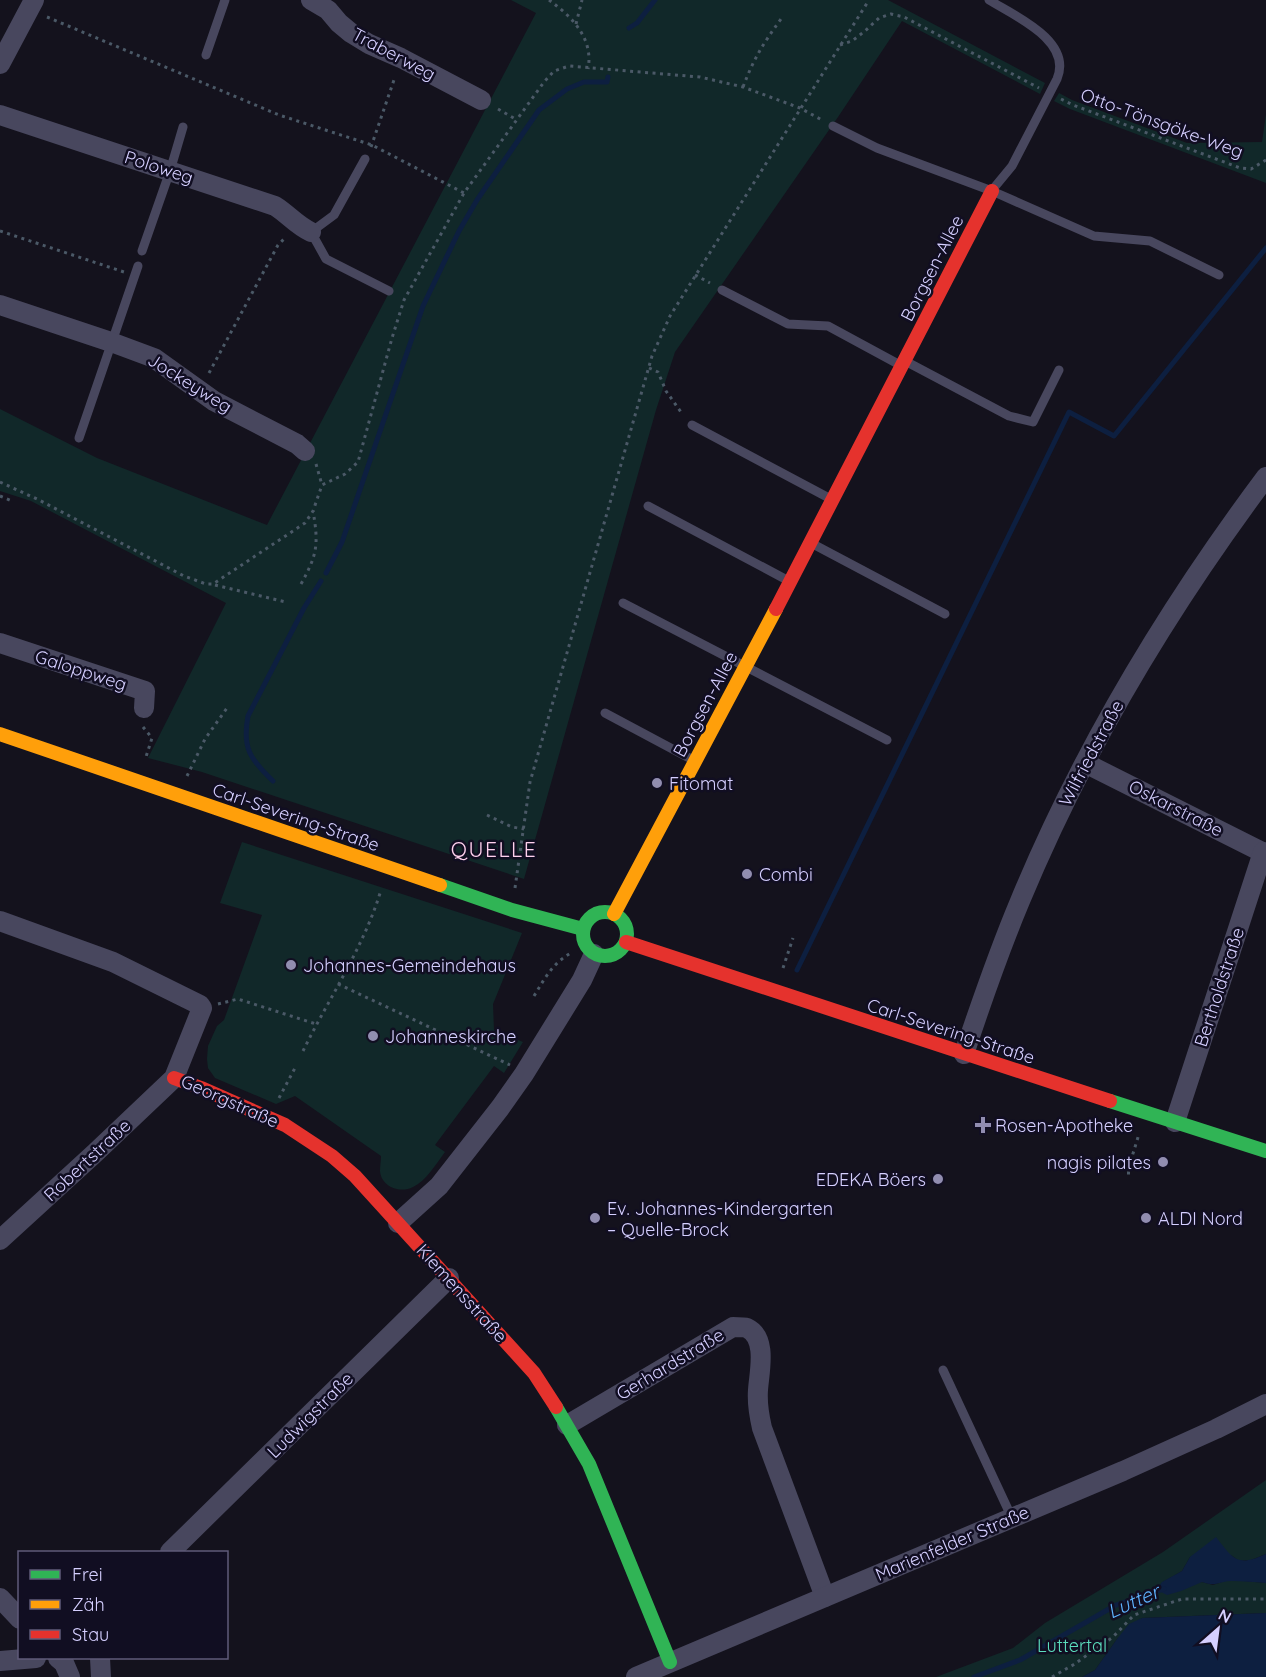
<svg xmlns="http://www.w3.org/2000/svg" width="1266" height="1677" viewBox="0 0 1266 1677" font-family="Quicksand,sans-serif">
  <rect width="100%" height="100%" fill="#14121d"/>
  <!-- green -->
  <g fill="#112829">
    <polygon points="511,0 888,0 1045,83 1040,94 902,21 838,117 675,352 656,410 524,879 202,772 148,758 226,603 31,501 0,491 0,409 97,458 267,525 536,13"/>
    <polygon points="1059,93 1072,100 1187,143 1262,142 1266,114 1266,183 1070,109 1054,101"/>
    <path d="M242 842 522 933 493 1004 494 1030 523 1042 504 1073 494 1066 435 1145 445 1152C436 1164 426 1181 413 1187 399 1194 381 1186 380 1171 380 1166 381 1161 381 1156L295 1096 276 1104 215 1078 208 1068 207 1059 208 1046 217 1026 224 1020 262 915 220 903Z"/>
    <polygon points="1266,1480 1266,1554 1251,1560 1239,1561 1231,1555 1190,1557 1182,1571 1163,1582 1196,1583 1202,1582 1213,1585 1225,1581 1244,1581 1266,1583 1266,1613 1142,1618 1117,1639 1095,1670 1082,1677 936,1677 1013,1648 1045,1623 1163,1552"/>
  </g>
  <!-- water -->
  <g fill="#0d1f40">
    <path d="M1216 1537C1234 1560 1237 1567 1266 1554V1583C1254 1582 1243 1581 1231 1581 1217 1582 1217 1587 1202 1582L1181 1591 1167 1595 1159 1591V1586L1162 1582 1182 1571 1190 1557Z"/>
    <polygon points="1266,1613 1266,1677 1082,1677 1095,1670 1117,1639 1129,1624 1142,1618"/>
  </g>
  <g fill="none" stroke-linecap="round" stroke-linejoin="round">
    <!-- stream -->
    <g stroke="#0d1f40" stroke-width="5">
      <polyline points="629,28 637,23 655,0"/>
      <polyline points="326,573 342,542 423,306 459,231 477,200 539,110 567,89 584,82 607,82 608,77"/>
      <path d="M273 781C250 759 242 748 248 716L304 608 321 581"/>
      <polyline points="797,970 1069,412 1114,436 1266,248"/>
      <polyline points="974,1677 1020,1660 1116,1605 1164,1589"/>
    </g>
    <!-- path -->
    <g stroke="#4b5967" stroke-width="3" stroke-dasharray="3 4.5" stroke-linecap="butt">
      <path d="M549 0C571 16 594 38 588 69"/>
      <polyline points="47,17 279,115 372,145 464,193"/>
      <polyline points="576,24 582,0"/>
      <polyline points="840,45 852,41 865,31 879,18 891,14 904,17 1039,88"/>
      <path d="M743 87C754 58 763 44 781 19"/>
      <polyline points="1061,99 1073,105 1240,168 1251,169 1266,160"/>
      <polyline points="498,109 517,120"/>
      <polyline points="371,147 395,77"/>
      <polyline points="0,231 124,272"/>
      <polyline points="695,275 710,283"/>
      <polyline points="649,368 658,372 666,391 683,415"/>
      <polyline points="209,373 278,245 285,238"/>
      <polyline points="316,464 322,485"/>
      <polyline points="0,482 39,500 184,576 206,584 213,584 305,523 313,511 322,485 345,474 358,462 392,338 404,300 464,193 544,82 554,71 569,66 700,77 743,87 800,108 822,120"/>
      <polyline points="0,496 12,501"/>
      <path d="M301 584C317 555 319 545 313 511"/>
      <polyline points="215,585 286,602"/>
      <polyline points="143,727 152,738 145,760"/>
      <polyline points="187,776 205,739 227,708"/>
      <polyline points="487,815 512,827 524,829"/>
      <polyline points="515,888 530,782 652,356 670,316 869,0"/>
      <polyline points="783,968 793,938"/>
      <polyline points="338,984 510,1065"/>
      <path d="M534 996C545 978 553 962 573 952"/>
      <polyline points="218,1004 238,999 316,1024"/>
      <path d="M303 1051C329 998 364 947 381 890"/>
      <polyline points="279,1098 295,1068"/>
      <polyline points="1130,1173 1127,1173 1139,1134"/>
      <polyline points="1052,1677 1073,1665 1113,1637 1134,1615 1182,1599 1266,1599"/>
    </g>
    <!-- lane -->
    <g stroke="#48475e" stroke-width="9">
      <path d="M989 0C1015 16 1073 41 1057 79L1012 166 993 189"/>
      <polyline points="206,55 225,0"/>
      <polyline points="833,126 877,148 992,191 1094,236 1150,241 1219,275"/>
      <polyline points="365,159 334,215 311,232 326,259 389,291"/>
      <polyline points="142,251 170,171 183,127"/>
      <polyline points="722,290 788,324 828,326 900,365"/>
      <polyline points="907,362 1009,416 1033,422 1059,370"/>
      <polyline points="692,425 829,498"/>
      <polyline points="79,438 138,266"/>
      <polyline points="648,506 787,580"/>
      <polyline points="811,543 945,614"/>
      <polyline points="623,603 887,740"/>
      <polyline points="605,713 693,760"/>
      <polyline points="943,1370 1012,1518"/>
    </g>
    <!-- street -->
    <g stroke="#48475e" stroke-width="20">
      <polyline points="311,0 328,10 339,23 351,33 369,44 401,58 481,100"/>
      <polyline points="0,64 34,0"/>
      <path d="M0 115 275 206C288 214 296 225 311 232"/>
      <polyline points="0,305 111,342 154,358 214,401 297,444 305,451"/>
      <polyline points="0,643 145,691 144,708"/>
      <polyline points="1085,763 1266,854"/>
      <polyline points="0,921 113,962 200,1005 202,1008 174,1078 95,1153 0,1240"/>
      <path d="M964 1054C981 1003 999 951 1020 901 1083 749 1168 608 1266 477"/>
      <polyline points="1175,1122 1263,852"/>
      <polyline points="398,1223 439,1186 500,1108 524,1074 582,980 594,954"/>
      <path d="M567 1425 733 1327C737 1327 744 1327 747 1328 768 1338 759 1373 758 1390 757 1403 759 1415 762 1428L825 1597"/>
      <polyline points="170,1552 449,1278"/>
      <polyline points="0,1598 20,1619"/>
      <polyline points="58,1658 64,1663 70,1677"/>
      <polyline points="100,1658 101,1677"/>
      <polyline points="0,1661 36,1658"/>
      <polyline points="636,1677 1123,1471 1216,1429 1266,1404"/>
    </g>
    <!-- fast -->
    <g stroke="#30b455" stroke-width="14">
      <polyline points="440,885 512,910 583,929"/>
      <circle cx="605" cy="934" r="22"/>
      <polyline points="1110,1101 1266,1151"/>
      <polyline points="556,1407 589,1464 670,1662"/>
    </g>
    <!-- slow -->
    <g stroke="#ff9f0a" stroke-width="14">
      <polyline points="0,734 440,885"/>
      <polyline points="614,914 776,609"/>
    </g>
    <!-- jam -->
    <g stroke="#e5322d" stroke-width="14">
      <polyline points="776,609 992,191"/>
      <polyline points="626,942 1110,1101"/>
      <polyline points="174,1078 201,1088 285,1125 332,1156 355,1176 534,1373 556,1407"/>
    </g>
  </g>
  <!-- markers -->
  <g fill="#918db0" stroke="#110e22" stroke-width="2">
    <circle cx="657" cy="783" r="6"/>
    <circle cx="747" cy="874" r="6"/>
    <circle cx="291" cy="965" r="6"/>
    <circle cx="373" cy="1036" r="6"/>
    <path d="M980 1116h6v6h6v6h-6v6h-6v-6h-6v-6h6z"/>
    <circle cx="1163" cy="1162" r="6"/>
    <circle cx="938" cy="1179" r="6"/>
    <circle cx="595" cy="1218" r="6"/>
    <circle cx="1146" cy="1218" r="6"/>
  </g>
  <g text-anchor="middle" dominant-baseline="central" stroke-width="5" stroke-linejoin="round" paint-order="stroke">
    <!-- street labels -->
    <g font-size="18" fill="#d5cfff" stroke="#110e22">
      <text transform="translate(394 54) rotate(28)">Traberweg</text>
      <text transform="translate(1162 123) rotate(20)">Otto-Tönsgöke-Weg</text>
      <text transform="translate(159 167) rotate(18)">Poloweg</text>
      <text transform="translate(932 268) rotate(-63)">Borgsen-Allee</text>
      <text transform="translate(190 383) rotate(32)">Jockeyweg</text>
      <text transform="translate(81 670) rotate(18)">Galoppweg</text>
      <text transform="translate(705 704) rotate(-62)">Borgsen-Allee</text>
      <text transform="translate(1091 753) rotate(-62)">Wilfriedstraße</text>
      <text transform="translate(1176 808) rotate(27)">Oskarstraße</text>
      <text transform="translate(296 817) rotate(19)">Carl-Severing-Straße</text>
      <text transform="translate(1219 987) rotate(-72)">Bertholdstraße</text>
      <text transform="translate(951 1031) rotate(18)">Carl-Severing-Straße</text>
      <text transform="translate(230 1101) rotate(24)">Georgstraße</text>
      <text transform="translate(87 1160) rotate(-43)">Robertstraße</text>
      <text transform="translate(462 1293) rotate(48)">Klemensstraße</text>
      <text transform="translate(670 1364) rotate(-31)">Gerhardstraße</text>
      <text transform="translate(310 1415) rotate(-45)">Ludwigstraße</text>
      <text transform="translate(952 1543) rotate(-23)">Marienfelder Straße</text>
    </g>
    <!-- poi labels -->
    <g font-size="18" fill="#d5cfff" stroke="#110e22" text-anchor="start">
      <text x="669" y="783">Fitomat</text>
      <text x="759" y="874">Combi</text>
      <text x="303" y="965">Johannes-Gemeindehaus</text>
      <text x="385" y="1036">Johanneskirche</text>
      <text x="995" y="1125">Rosen-Apotheke</text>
      <text x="1151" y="1162" text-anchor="end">nagis pilates</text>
      <text x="926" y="1179" text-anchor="end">EDEKA Böers</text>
      <text x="607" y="1208">Ev. Johannes-Kindergarten<tspan x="607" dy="21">– Quelle-Brock</tspan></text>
      <text x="1158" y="1218">ALDI Nord</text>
    </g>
    <!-- park labels -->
    <g font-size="18" fill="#5cdebe" stroke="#110e22">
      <text x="1072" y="1645">Luttertal</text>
    </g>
    <!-- water labels -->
    <g font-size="20" font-style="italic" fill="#5eb3fe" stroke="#110e22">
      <text transform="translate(1133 1601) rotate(-24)">Lutter</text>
    </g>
    <!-- quarter labels -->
    <g font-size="21" letter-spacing="1.5" fill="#ffd1ee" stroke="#110e22">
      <text x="494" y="849">QUELLE</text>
    </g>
  </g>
  <!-- legend -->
  <rect x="18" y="1551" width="210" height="108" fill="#110e22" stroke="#5f5b7a" stroke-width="1.5"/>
  <rect x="30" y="1570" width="30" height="9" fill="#30b455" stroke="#5f5b7a" stroke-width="1.5"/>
  <text x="72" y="1581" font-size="18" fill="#d5cfff">Frei</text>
  <rect x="30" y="1600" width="30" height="9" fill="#ff9f0a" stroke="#5f5b7a" stroke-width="1.5"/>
  <text x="72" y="1611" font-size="18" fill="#d5cfff">Zäh</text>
  <rect x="30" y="1630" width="30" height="9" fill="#e5322d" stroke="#5f5b7a" stroke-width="1.5"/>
  <text x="72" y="1641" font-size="18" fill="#d5cfff">Stau</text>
  <!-- north arrow -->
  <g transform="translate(1218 1629) rotate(28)" stroke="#110e22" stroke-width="4.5" paint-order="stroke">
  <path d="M0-4.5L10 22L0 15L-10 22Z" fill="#d5cfff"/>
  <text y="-9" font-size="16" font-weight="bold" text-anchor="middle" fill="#d5cfff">N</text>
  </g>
</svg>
